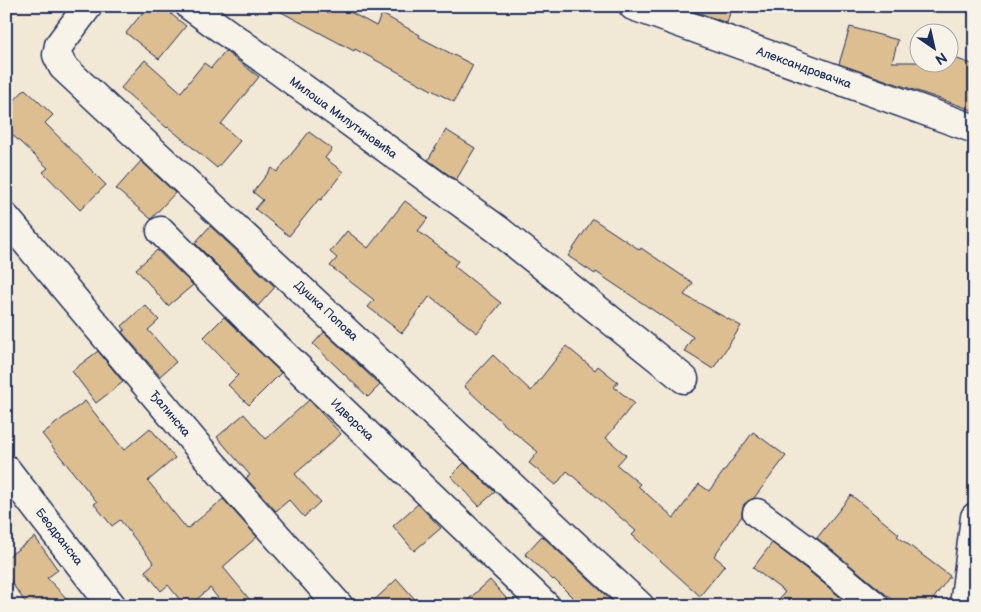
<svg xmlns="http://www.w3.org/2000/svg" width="981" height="612" viewBox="0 0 981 612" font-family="'Balsamiq Sans',sans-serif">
  <rect width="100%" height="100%" fill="#f2e8d6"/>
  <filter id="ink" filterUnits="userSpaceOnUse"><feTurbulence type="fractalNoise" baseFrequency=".02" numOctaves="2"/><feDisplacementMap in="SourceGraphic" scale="10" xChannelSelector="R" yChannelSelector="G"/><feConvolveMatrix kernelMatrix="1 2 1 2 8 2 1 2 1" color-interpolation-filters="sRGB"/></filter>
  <g filter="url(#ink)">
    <!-- building -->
    <g fill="#ddbe90" stroke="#1b2f5e">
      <polygon points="148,6 175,6 175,9 171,14 186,26 159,59 126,33"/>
      <polygon points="270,6 339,6 376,26 382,14 420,35 419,37 473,65 454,102 355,49 354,51"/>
      <polygon points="680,6 732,6 727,23"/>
      <polygon points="850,27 898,40 892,62 948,62 948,56 975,65 975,111 839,64"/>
      <polygon points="225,51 259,77 221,124 240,141 217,168 168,127 167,128 121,88 145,60 181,92 204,63 211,68"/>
      <polygon points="25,89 53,115 45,123 106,185 80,210 43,172 48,168 6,129 6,109"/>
      <polygon points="446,130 475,148 456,180 428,160"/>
      <polygon points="309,132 332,149 325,158 343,172 321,200 319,199 289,236 255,209 263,200 253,192 272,168 277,172"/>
      <polygon points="141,161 175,193 151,219 116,189"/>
      <polygon points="405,201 428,218 418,231 458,261 454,266 501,303 477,333 430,296 402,333 368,307 374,300 330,266 337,258 330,252 347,231 368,248"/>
      <polygon points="593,219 640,250 641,248 693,283 684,295 741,326 713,369 684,351 693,337 596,272 595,274 568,256"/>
      <polygon points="210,226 275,287 258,306 195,243"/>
      <polygon points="157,250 193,285 168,306 136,269"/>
      <polygon points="145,305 159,320 148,330 176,362 160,376 122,332 125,330 122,326"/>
      <polygon points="224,317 281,373 249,405 228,385 238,375 203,338"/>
      <polygon points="324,332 380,385 368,397 313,344"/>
      <polygon points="566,346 595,370 598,366 618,382 614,387 634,403 606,438 626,455 617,465 640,484 638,486 674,518 699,484 709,491 753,432 786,456 754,498 744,504 742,511 742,516 714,556 725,565 700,596 632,535 636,531 567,471 556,485 529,463 538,452 505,425 464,386 493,355 531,391"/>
      <polygon points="98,351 123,382 96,403 72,371"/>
      <polygon points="309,400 341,434 295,474 320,502 304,517 289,500 276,511 246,478 250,475 217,437 244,414 266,439"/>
      <polygon points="85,401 124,450 150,428 175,458 148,481 187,529 223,499 257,537 223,567 255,606 224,606 210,588 189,606 185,606 168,585 161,591 145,571 154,563 120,520 112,526 94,504 97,502 42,434"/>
      <polygon points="464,463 495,492 479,506 451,476"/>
      <polygon points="851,495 899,534 897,536 950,576 928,606 900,606 817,538"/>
      <polygon points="418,504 441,528 414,551 393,526"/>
      <polygon points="542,536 617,606 581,606 554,579 553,580 525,554"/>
      <polygon points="35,537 58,570 47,578 74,606 28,606 6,575 6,558"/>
      <polygon points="772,543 805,568 846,602 843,606 773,606 785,592 753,568"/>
      <polygon points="397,579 421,606 368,606"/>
      <polygon points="490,580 513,606 461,606"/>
    </g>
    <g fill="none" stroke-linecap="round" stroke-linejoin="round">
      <defs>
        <g id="minor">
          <polyline points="88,6 59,45 57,55 63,67 640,606"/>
          <polyline points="190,6 497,229 684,379"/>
          <polyline points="633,6 975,129"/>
          <polyline points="6,218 211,462 339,606"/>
          <polyline points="161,231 268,339 546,606"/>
          <polyline points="6,469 112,606"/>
          <polyline points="757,513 815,556 875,606"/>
          <polyline points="964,606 975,517"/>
        </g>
      </defs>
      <!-- minor casing -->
      <use href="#minor" stroke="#1b2f5e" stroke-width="31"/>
      <!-- minor -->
      <use href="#minor" stroke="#f7f3e8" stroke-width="28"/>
    </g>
  </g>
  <g text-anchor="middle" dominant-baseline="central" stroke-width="4.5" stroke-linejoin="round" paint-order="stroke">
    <!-- street labels -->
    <g font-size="12" fill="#1b2f5e" stroke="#f7f3e8">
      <text transform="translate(804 68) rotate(20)">Александровачка</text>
      <text transform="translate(343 118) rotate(36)">Милоша Милутиновића</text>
      <text transform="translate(326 311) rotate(43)">Душка Попова</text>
      <text transform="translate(170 414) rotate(50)">Ђалинска</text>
      <text transform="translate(352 420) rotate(44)">Идворска</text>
      <text transform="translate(59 537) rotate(52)">Беодранска</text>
    </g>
  </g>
  <!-- margin -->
  <rect width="981" height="612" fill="none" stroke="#f7f3e8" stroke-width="25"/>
  <rect x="12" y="12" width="956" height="587" fill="none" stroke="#1b2f5e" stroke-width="2" filter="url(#ink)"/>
  <!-- north arrow -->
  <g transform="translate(934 48) rotate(146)"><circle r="24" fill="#f7f3e8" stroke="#9fa5b1"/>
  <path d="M0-4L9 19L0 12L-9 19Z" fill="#1b2f5e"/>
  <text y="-8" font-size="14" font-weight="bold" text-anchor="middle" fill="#1b2f5e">N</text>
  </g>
</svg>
